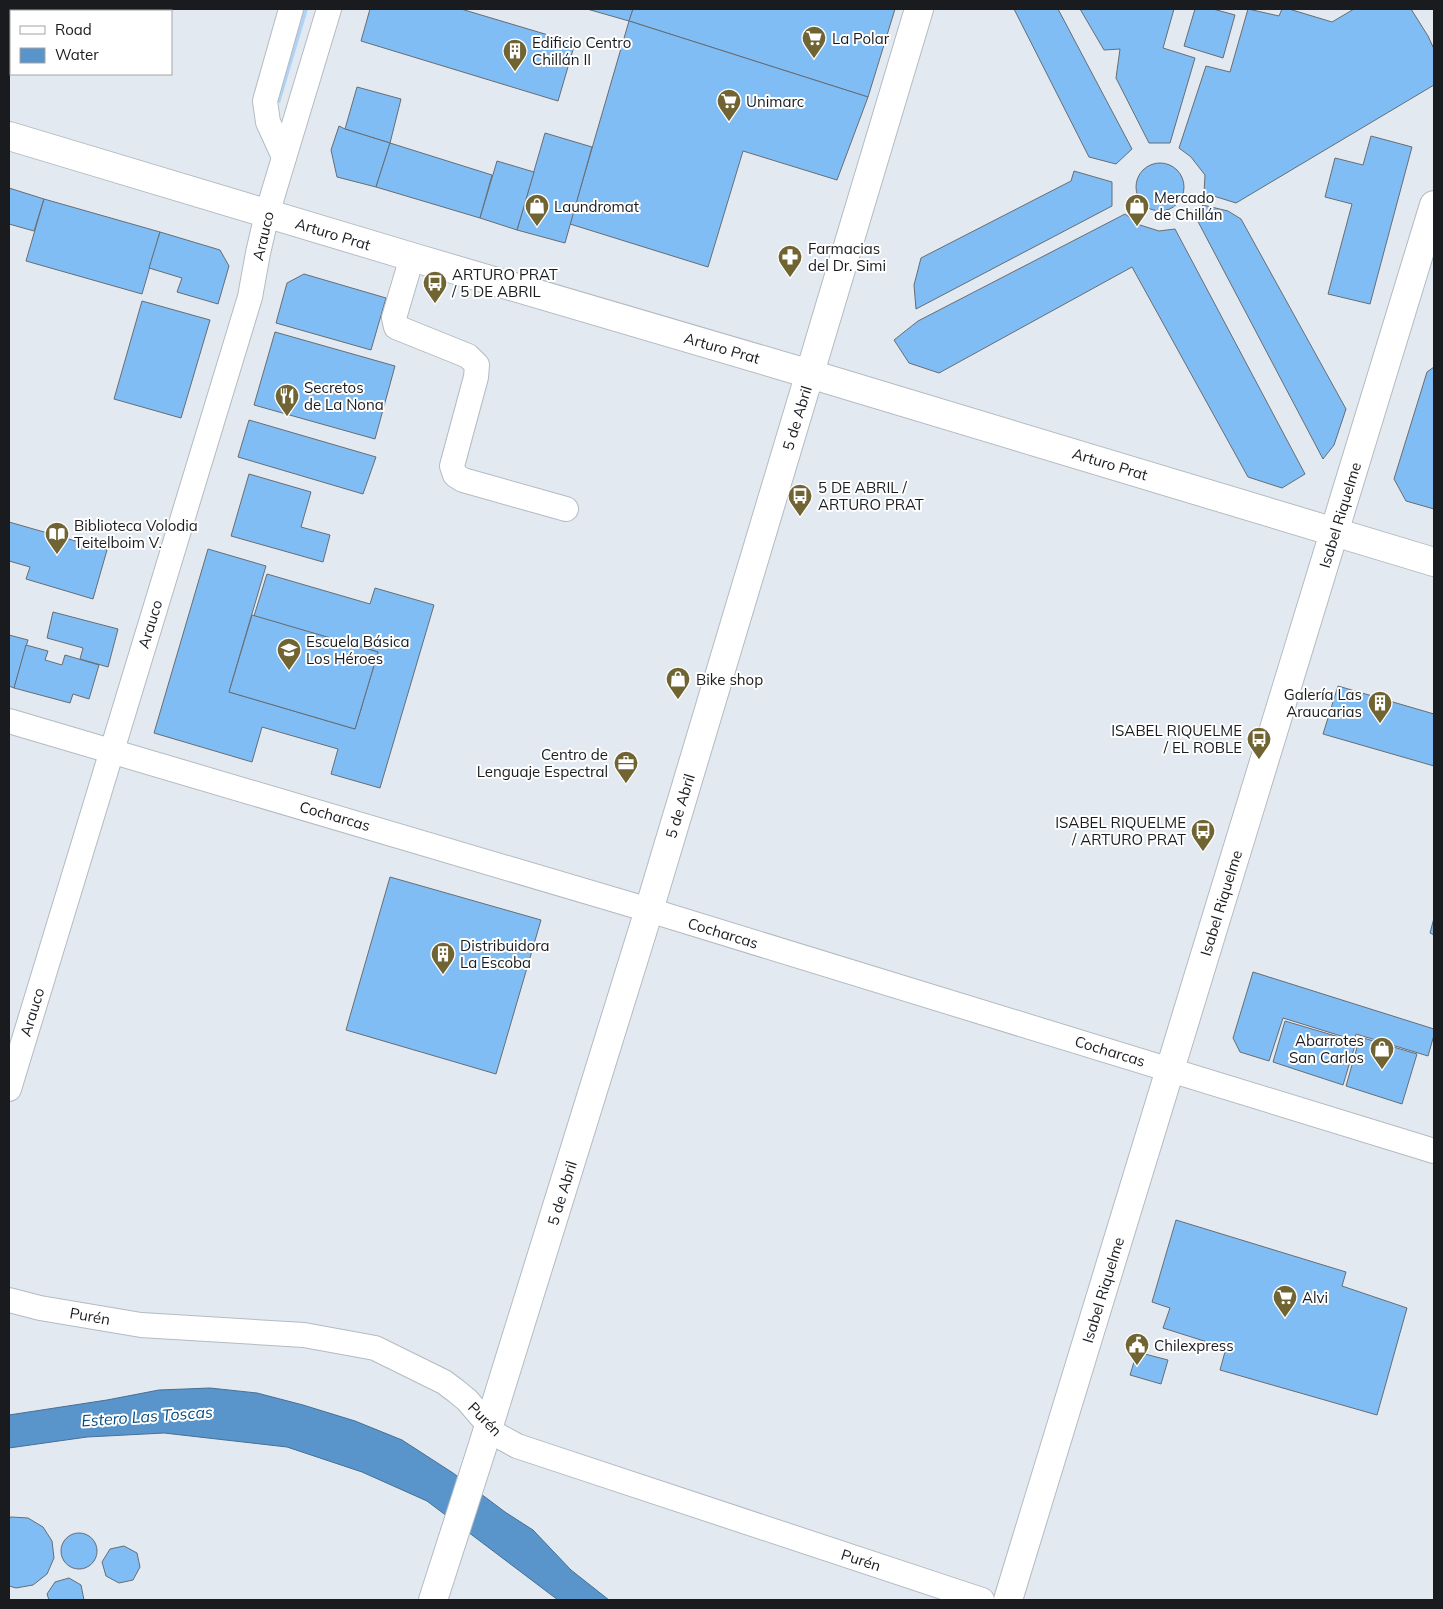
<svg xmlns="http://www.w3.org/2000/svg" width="1443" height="1609" viewBox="0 0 1443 1609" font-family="Mulish,sans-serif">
  <rect width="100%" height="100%" fill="#e2e9f0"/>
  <!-- green -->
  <polygon fill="#aed3f7" points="301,9 308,9 280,103 273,101"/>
  <!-- water -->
  <polygon fill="#5994ca" stroke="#467096" points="210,1388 257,1393 303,1405 355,1421 402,1440 453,1473 505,1512 533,1530 571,1570 609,1600 558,1600 427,1501 362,1472 287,1447 164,1433 87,1437 9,1448 9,1415 107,1400 159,1390"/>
  <!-- building -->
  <g fill="#80bdf5" stroke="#676d73">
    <polygon points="370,9 461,9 575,43 558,101 361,41"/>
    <polygon points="587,9 633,9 629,21"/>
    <polygon points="633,9 895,9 868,97 629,21"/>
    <polygon points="1014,9 1058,9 1132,149 1116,164 1089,157"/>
    <polygon points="1080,9 1174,9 1163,48 1195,58 1170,143 1149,143 1116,78 1120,49 1104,50"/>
    <polygon points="1195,9 1213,9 1235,15 1223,58 1184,46"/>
    <polygon points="1248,9 1279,16 1282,9 1289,9 1332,22 1354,9 1411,9 1428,36 1434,49 1434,85 1236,203 1204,193 1205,175 1191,157 1179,148 1206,66 1230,72"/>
    <polygon points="629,21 868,97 837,180 743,151 708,267 570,224"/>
    <polygon points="357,87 401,99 390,143 345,129"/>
    <polygon points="339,126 345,129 390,143 376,187 337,177 331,150"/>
    <polygon points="545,133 592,147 565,243 517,230"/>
    <polygon points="1371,136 1412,147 1370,304 1328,294 1352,204 1325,197 1335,158 1363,165"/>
    <polygon points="390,143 492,175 480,218 376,187"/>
    <polygon points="497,161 534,172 517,230 480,218"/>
    <circle cx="1160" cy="187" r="24"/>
    <polygon points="1074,171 1112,182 1112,206 916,309 914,285 921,258 1071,181"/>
    <polygon points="9,188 44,199 34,231 9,224"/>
    <polygon points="44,199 160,232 142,294 26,261"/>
    <polygon points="1203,205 1228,211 1241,219 1346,409 1334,445 1323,459 1194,214"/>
    <polygon points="1125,214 1140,225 1159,231 1175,229 1305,474 1282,488 1248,477 1132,267 939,373 909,363 894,340 918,321"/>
    <polygon points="160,232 220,250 229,266 218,304 177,292 182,278 149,268"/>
    <polygon points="304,274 386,298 371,350 276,323 287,283"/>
    <polygon points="142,301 210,320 181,418 114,399"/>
    <polygon points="275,332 395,366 375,439 254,405"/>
    <polygon points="1434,367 1434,509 1406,501 1394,479 1427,372"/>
    <polygon points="249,420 376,457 363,494 238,457"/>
    <polygon points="249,474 311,492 301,527 330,535 323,562 231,536"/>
    <polygon points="9,522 107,550 93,599 26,579 30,567 9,561"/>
    <polygon points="208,549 266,566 229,692 355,729 378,652 254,616 267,574 370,604 375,588 434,605 380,788 331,774 338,749 262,727 252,762 154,733"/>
    <polygon points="53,612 118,629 108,667 80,659 83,648 47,638"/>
    <polygon points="252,615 378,652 355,729 229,692"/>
    <polygon points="9,635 28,640 14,688 9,686"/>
    <polygon points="26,645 48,651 45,660 62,665 65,655 99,665 89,699 73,694 70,703 14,688"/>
    <polygon points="1338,686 1434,714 1434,766 1323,734"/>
    <polygon points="390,877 541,920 496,1074 346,1030"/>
    <polygon points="1434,918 1434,935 1430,933"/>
    <polygon points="1253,972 1434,1029 1434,1035 1428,1056 1356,1034 1354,1040 1283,1018 1269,1061 1240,1052 1233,1038"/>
    <polygon points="1285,1021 1356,1042 1343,1085 1273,1062"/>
    <polygon points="1360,1037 1417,1054 1402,1104 1346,1086"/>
    <polygon points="1176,1220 1346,1272 1342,1286 1407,1308 1377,1415 1220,1370 1226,1348 1163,1328 1170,1308 1152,1302"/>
    <polygon points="1137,1352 1168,1360 1161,1384 1130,1375"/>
    <polygon points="11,1517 28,1518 43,1527 52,1541 54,1558 47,1574 33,1585 16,1588 9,1586 9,1518"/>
    <circle cx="79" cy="1551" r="18"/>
    <polygon points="124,1546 137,1553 140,1567 133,1580 119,1583 106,1576 102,1562 110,1549"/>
    <polygon points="69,1578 81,1585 84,1600 49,1600 47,1594 55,1582"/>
  </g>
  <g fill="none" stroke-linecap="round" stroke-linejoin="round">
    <defs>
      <g id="street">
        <polyline points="284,157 268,122 265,101 291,9"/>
        <polyline points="412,257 394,318 396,327 468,356 477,365 476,377 452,466 455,475 463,480 566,509"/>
        <polyline points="9,721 649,910 1434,1151"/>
        <polyline points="9,1089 250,297 258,253 267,214 329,9"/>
        <polyline points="9,1300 40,1308 141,1325 304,1335 375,1348 444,1382 456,1391 467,1400 497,1435 517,1446 982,1600"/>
      </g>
      <g id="secondary">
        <polyline points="9,136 412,257 810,374 1434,562"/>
        <polyline points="433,1600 482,1448 649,910 919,9"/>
        <polyline points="1008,1600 1434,205"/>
      </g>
    </defs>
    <!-- street casing -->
    <use href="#street" stroke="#b4bbc1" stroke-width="26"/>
    <!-- secondary casing -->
    <use href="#secondary" stroke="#b4bbc1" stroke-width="30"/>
    <!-- street -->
    <use href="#street" stroke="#fff" stroke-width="24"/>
    <!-- secondary -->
    <use href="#secondary" stroke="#fff" stroke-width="28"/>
  </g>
  <!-- icons -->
  <defs>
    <symbol id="supermarket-pin" viewBox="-11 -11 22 30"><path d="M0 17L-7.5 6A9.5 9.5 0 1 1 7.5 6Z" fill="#706532" stroke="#fff"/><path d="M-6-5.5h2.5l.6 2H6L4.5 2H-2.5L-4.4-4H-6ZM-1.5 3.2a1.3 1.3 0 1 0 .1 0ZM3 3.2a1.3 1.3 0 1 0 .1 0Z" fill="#fff"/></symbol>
    <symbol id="building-pin" viewBox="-11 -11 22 30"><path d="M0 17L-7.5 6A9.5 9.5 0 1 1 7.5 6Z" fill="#706532" stroke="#fff"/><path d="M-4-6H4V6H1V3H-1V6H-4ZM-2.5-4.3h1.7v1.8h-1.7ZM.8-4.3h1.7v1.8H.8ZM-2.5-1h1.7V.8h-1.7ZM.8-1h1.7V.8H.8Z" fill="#fff"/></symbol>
    <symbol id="shop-pin" viewBox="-11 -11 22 30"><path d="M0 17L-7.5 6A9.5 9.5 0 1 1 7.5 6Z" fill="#706532" stroke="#fff"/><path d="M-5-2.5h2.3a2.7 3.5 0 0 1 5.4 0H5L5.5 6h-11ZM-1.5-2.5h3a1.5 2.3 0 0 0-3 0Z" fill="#fff"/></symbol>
    <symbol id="pharmacy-pin" viewBox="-11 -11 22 30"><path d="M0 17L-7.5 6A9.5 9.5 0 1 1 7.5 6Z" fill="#706532" stroke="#fff"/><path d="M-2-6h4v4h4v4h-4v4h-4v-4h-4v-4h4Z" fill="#fff"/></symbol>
    <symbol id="bus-pin" viewBox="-11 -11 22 30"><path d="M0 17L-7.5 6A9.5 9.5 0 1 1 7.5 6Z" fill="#706532" stroke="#fff"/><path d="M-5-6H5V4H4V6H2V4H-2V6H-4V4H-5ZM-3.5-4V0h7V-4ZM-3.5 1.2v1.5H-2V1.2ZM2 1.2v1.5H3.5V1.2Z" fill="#fff"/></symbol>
    <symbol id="restaurant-pin" viewBox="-11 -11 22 30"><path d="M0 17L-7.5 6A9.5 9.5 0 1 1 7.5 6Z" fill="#706532" stroke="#fff"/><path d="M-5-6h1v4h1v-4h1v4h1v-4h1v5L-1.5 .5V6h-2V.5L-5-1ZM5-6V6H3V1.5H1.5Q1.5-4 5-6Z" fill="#fff"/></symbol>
    <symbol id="library-pin" viewBox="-11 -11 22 30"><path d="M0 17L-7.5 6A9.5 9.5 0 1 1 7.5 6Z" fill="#706532" stroke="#fff"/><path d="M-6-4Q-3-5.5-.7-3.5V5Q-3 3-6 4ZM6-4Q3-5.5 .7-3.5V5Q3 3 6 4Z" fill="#fff"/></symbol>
    <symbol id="school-pin" viewBox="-11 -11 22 30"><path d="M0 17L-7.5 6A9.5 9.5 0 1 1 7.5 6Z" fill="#706532" stroke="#fff"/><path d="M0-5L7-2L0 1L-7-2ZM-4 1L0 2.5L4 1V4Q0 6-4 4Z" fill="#fff"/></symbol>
    <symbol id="office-pin" viewBox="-11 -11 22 30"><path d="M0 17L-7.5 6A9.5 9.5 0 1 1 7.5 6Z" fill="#706532" stroke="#fff"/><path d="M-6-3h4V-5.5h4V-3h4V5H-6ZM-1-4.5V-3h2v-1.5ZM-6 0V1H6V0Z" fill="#fff"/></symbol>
    <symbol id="civic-pin" viewBox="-11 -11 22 30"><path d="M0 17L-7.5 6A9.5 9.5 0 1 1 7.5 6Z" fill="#706532" stroke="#fff"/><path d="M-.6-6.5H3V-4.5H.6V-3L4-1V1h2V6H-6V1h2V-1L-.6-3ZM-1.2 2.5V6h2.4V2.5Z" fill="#fff"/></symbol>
  </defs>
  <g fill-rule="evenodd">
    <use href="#supermarket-pin" x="800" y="24" width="28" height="38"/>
    <use href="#building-pin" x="501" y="37" width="28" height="38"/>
    <use href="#supermarket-pin" x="715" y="87" width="28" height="38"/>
    <use href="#shop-pin" x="523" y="192" width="28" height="38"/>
    <use href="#shop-pin" x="1123" y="192" width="28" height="38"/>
    <use href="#pharmacy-pin" x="776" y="243" width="28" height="38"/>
    <use href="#bus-pin" x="421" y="269" width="28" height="38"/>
    <use href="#restaurant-pin" x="273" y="382" width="28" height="38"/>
    <use href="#bus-pin" x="786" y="482" width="28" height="38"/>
    <use href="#library-pin" x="43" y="520" width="28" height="38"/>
    <use href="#school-pin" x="275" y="636" width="28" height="38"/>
    <use href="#shop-pin" x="664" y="665" width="28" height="38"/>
    <use href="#building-pin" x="1366" y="689" width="28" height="38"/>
    <use href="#bus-pin" x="1245" y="725" width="28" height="38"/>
    <use href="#office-pin" x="612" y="749" width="28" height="38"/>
    <use href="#bus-pin" x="1189" y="817" width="28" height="38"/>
    <use href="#building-pin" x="429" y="940" width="28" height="38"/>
    <use href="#shop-pin" x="1368" y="1035" width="28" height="38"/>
    <use href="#supermarket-pin" x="1271" y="1283" width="28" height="38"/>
    <use href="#civic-pin" x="1123" y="1331" width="28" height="38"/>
  </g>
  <g text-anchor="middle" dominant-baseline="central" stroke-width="4" stroke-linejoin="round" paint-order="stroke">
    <!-- poi labels -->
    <g font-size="15" fill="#191b1e" stroke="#fff" text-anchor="start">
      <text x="832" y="38">La Polar</text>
      <text x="532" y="42">Edificio Centro<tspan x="532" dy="17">Chillán II</tspan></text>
      <text x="746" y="101">Unimarc</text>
      <text x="1154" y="197">Mercado<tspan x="1154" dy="17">de Chillán</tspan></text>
      <text x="554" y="206">Laundromat</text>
      <text x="808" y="248">Farmacias<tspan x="808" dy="17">del Dr. Simi</tspan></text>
      <text x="452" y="274">ARTURO PRAT<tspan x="452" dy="17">/ 5 DE ABRIL</tspan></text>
      <text x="304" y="387">Secretos<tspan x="304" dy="17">de La Nona</tspan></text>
      <text x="818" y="487">5 DE ABRIL /<tspan x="818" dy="17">ARTURO PRAT</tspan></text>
      <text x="74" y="525">Biblioteca Volodia<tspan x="74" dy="17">Teitelboim V.</tspan></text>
      <text x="306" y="641">Escuela Básica<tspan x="306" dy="17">Los Héroes</tspan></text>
      <text x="696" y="679">Bike shop</text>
      <text x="1362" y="694" text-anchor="end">Galería Las<tspan x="1362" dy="17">Araucarias</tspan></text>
      <text x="1242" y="730" text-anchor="end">ISABEL RIQUELME<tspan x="1242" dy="17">/ EL ROBLE</tspan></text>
      <text x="608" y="754" text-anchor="end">Centro de<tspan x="608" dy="17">Lenguaje Espectral</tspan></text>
      <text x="1186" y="822" text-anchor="end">ISABEL RIQUELME<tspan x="1186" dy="17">/ ARTURO PRAT</tspan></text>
      <text x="460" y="945">Distribuidora<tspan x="460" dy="17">La Escoba</tspan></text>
      <text x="1364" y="1040" text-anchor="end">Abarrotes<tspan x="1364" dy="17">San Carlos</tspan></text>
      <text x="1302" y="1297">Alvi</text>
      <text x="1154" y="1345">Chilexpress</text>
    </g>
    <!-- street labels -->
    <g font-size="15" fill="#191b1e" stroke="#fff">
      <text transform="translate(333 234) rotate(17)">Arturo Prat</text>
      <text transform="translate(263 236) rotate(-77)">Arauco</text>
      <text transform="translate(722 348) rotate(16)">Arturo Prat</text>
      <text transform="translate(797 418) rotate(-73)">5 de Abril</text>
      <text transform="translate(1110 464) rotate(17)">Arturo Prat</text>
      <text transform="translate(1340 515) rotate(-73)">Isabel Riquelme</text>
      <text transform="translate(150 624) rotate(-73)">Arauco</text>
      <text transform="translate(680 806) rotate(-73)">5 de Abril</text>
      <text transform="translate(335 816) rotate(16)">Cocharcas</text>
      <text transform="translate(1221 903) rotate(-73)">Isabel Riquelme</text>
      <text transform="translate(723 933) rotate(17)">Cocharcas</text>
      <text transform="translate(32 1012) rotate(-73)">Arauco</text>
      <text transform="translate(1110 1051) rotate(17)">Cocharcas</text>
      <text transform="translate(562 1193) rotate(-73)">5 de Abril</text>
      <text transform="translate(1103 1290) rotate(-73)">Isabel Riquelme</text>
      <text transform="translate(90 1316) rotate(10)">Purén</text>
      <text transform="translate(485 1419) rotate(46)">Purén</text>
      <text transform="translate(861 1560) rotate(18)">Purén</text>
    </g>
    <!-- water labels -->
    <g font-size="16" font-style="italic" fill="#074d80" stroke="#fff">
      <text transform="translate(147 1416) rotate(-4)">Estero Las Toscas</text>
    </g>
  </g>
  <!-- border -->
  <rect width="1443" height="1609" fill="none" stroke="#191b1e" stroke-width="20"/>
  <!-- legend -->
  <rect x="10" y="10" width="162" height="65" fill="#ffffff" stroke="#a3a4a5"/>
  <rect x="20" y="26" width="25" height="8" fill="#ffffff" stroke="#a3a4a5"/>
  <text x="55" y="35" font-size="15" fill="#191b1e">Road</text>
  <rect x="20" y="48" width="25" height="15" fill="#5994ca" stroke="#a3a4a5"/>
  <text x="55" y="60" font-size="15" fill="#191b1e">Water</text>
</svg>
